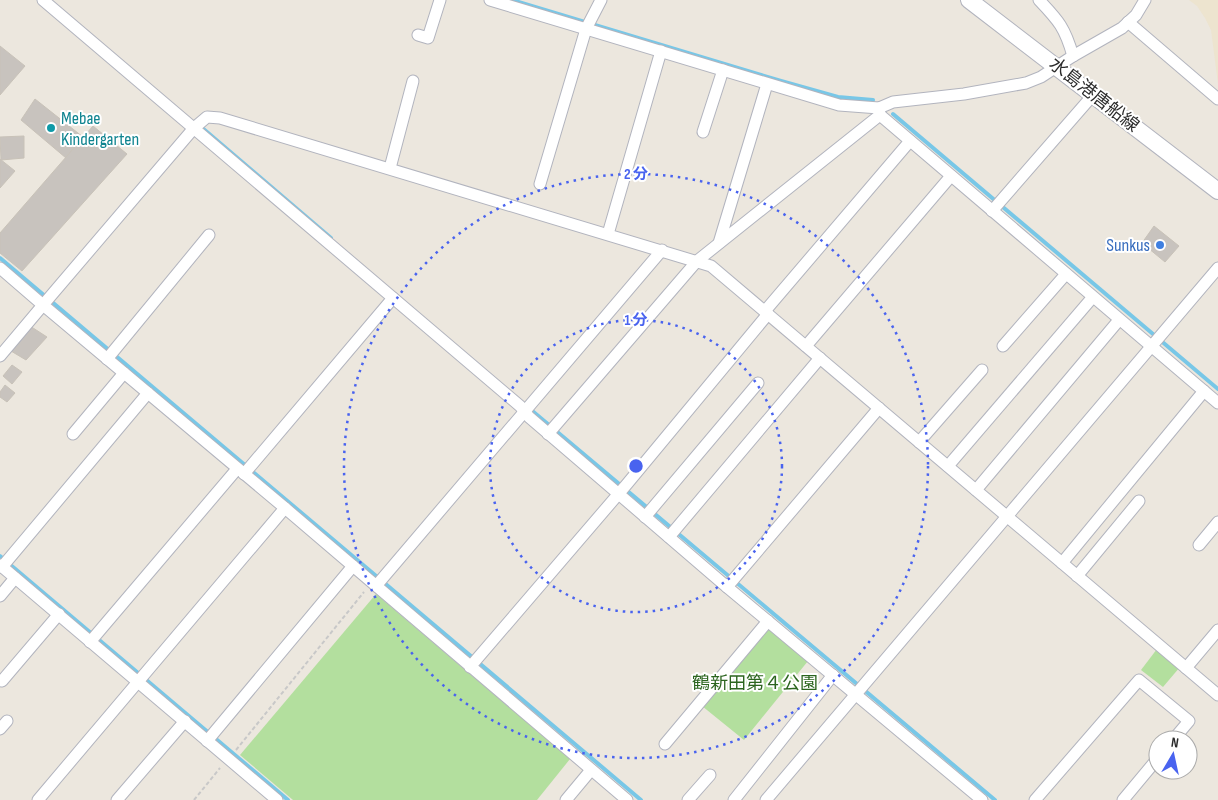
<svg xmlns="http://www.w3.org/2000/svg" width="1218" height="800" viewBox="0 0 1218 800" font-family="'Sofia Sans Condensed','Noto Sans JP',sans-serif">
  <rect width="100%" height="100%" fill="#ece7de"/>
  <!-- education -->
  <polygon fill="#ede4cf" points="1189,0 1218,0 1218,84 1211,30 1205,18 1197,6"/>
  <!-- green -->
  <g fill="#b3df9e">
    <polygon points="376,594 570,759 537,800 293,800 240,755"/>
    <polygon points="764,630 770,630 808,661 744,740 702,706"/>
    <polygon points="1157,649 1180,667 1163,687 1141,670"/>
  </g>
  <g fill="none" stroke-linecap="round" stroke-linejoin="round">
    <!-- stream -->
    <g stroke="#78c7e7" stroke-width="4">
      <polyline points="512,0 781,81 838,97 873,100"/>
      <polyline points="893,114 1218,389"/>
      <polyline points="200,126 331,238"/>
      <polyline points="0,258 641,800"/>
      <polyline points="530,409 995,800"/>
      <polyline points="0,556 288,800"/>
    </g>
  </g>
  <!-- building -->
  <g fill="#c8c3be" stroke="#c8c2b8">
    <polygon points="0,46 25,66 0,95"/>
    <polygon points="35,99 83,137 66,158 21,120"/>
    <polygon points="93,126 127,154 22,271 0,253 0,233"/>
    <polygon points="24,136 24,158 1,160 0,137"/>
    <polygon points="0,159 15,171 0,188"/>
    <polygon points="1154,226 1179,246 1165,262 1142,243"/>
    <polygon points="30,326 47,337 26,360 11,351"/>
    <polygon points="12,365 22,372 12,384 3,376"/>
    <polygon points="5,385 15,393 7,402 0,397 0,392"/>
  </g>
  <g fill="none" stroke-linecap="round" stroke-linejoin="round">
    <defs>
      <g id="minor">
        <polyline points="43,0 520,406 529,417 727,587 982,800"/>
        <polyline points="490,0 839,105 879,108 893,102 964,94 1026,83 1041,77 1073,56 1122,28 1136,15 1145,0"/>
        <path d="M1039 0C1059 21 1065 28 1073 56"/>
        <polyline points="1128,22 1218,99"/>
        <polyline points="418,35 428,38 440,0"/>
        <polyline points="880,115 1218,403"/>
        <polyline points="703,132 723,70"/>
        <polyline points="390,168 413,81"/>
        <polyline points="540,184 586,29 601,0"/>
        <polyline points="992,211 1093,95"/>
        <polyline points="608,234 661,51"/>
        <polyline points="719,243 767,84"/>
        <polyline points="0,268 43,305 0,356"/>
        <polyline points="765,311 910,141"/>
        <polyline points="806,346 951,176"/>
        <polyline points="1003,346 1066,274"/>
        <polyline points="107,359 209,235"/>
        <polyline points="73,434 124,373"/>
        <polyline points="548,434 697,261 880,115 879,108"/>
        <polyline points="919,442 982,370"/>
        <polyline points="948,466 1092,298"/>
        <polyline points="244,474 393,298"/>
        <polyline points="976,490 1119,320"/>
        <polyline points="645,517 758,383"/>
        <polyline points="669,537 820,358"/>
        <polyline points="1199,545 1218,522"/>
        <polyline points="1062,563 1204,391"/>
        <polyline points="0,565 277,800"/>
        <polyline points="2,567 148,393"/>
        <polyline points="1077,576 1139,501"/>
        <polyline points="376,586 662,250"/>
        <polyline points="727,587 879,408"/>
        <polyline points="0,596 15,578"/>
        <polyline points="90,642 237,469"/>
        <polyline points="470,667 627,484 768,314"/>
        <polyline points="1186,668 1218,630"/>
        <polyline points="2,681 59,614"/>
        <polyline points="0,729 7,721"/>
        <polyline points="207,741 353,566"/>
        <polyline points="665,744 768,621"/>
        <polyline points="38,800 285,508"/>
        <polyline points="117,800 185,721"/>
        <polyline points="566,800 591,770"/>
        <polyline points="627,800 285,508 43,305 194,128 207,117 220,118 711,266 1218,695"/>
        <polyline points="688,800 710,775"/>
        <polyline points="734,800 833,675"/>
        <polyline points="766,800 1218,268"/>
        <polyline points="1035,800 1139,680 1189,721 1173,740"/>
        <polyline points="1123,800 1158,758"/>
      </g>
      <polyline id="secondary" points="969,0 1218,191"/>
    </defs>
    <!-- minor casing -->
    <use href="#minor" stroke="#b2b4be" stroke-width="13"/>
    <!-- secondary casing -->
    <use href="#secondary" stroke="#b2b4be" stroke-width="18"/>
    <!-- path -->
    <g stroke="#c8c8c8" stroke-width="2" stroke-dasharray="4 2.5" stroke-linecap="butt">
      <polyline points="236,750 364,592"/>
      <polyline points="194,800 220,768"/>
    </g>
    <!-- minor -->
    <use href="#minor" stroke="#fff" stroke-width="11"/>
    <!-- secondary -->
    <use href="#secondary" stroke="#fff" stroke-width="16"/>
  </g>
  <!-- distance rings -->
  <g fill="none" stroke="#4963ef" stroke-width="2.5" stroke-dasharray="2.5 5">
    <circle cx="636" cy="466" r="146"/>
    <circle cx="636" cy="466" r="292"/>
  </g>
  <!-- markers -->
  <circle fill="#0f9aa8" stroke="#fff" stroke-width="2" cx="51" cy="128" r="5"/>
  <circle fill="#3f7fe0" stroke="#fff" stroke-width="2" cx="1160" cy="245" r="5"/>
  <g text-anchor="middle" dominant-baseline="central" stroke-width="4" stroke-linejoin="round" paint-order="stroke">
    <!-- street labels -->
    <g font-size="18" fill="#2b2b2b" stroke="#fff">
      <text transform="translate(1094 95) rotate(38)">水島港唐船線</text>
    </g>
    <!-- culture labels -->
    <g font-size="18" fill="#0d838f" stroke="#fff" text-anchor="start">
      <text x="61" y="118">Mebae<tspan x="61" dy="21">Kindergarten</tspan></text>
    </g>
    <!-- shop labels -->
    <g font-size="18" fill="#366cbe" stroke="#fff" text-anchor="end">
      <text x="1150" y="245">Sunkus</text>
    </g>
    <!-- park labels -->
    <g font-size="18" fill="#2c651f" stroke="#fff">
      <text x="755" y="683">鶴新田第４公園</text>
    </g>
  </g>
  <circle cx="636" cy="466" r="8" fill="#4963ef" stroke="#fff" stroke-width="2.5"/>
  <g font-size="15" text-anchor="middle" font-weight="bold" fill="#4963ef" stroke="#fff" stroke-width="4" stroke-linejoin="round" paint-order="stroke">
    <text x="636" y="179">2 分</text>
    <text x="636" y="325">1 分</text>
  </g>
  <!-- north arrow -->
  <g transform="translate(1173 755) rotate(9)"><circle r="24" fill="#ffffff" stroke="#aaaaaa"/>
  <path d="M0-4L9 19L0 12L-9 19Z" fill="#4963ef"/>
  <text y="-8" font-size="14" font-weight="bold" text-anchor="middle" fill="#2b2b2b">N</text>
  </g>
</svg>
